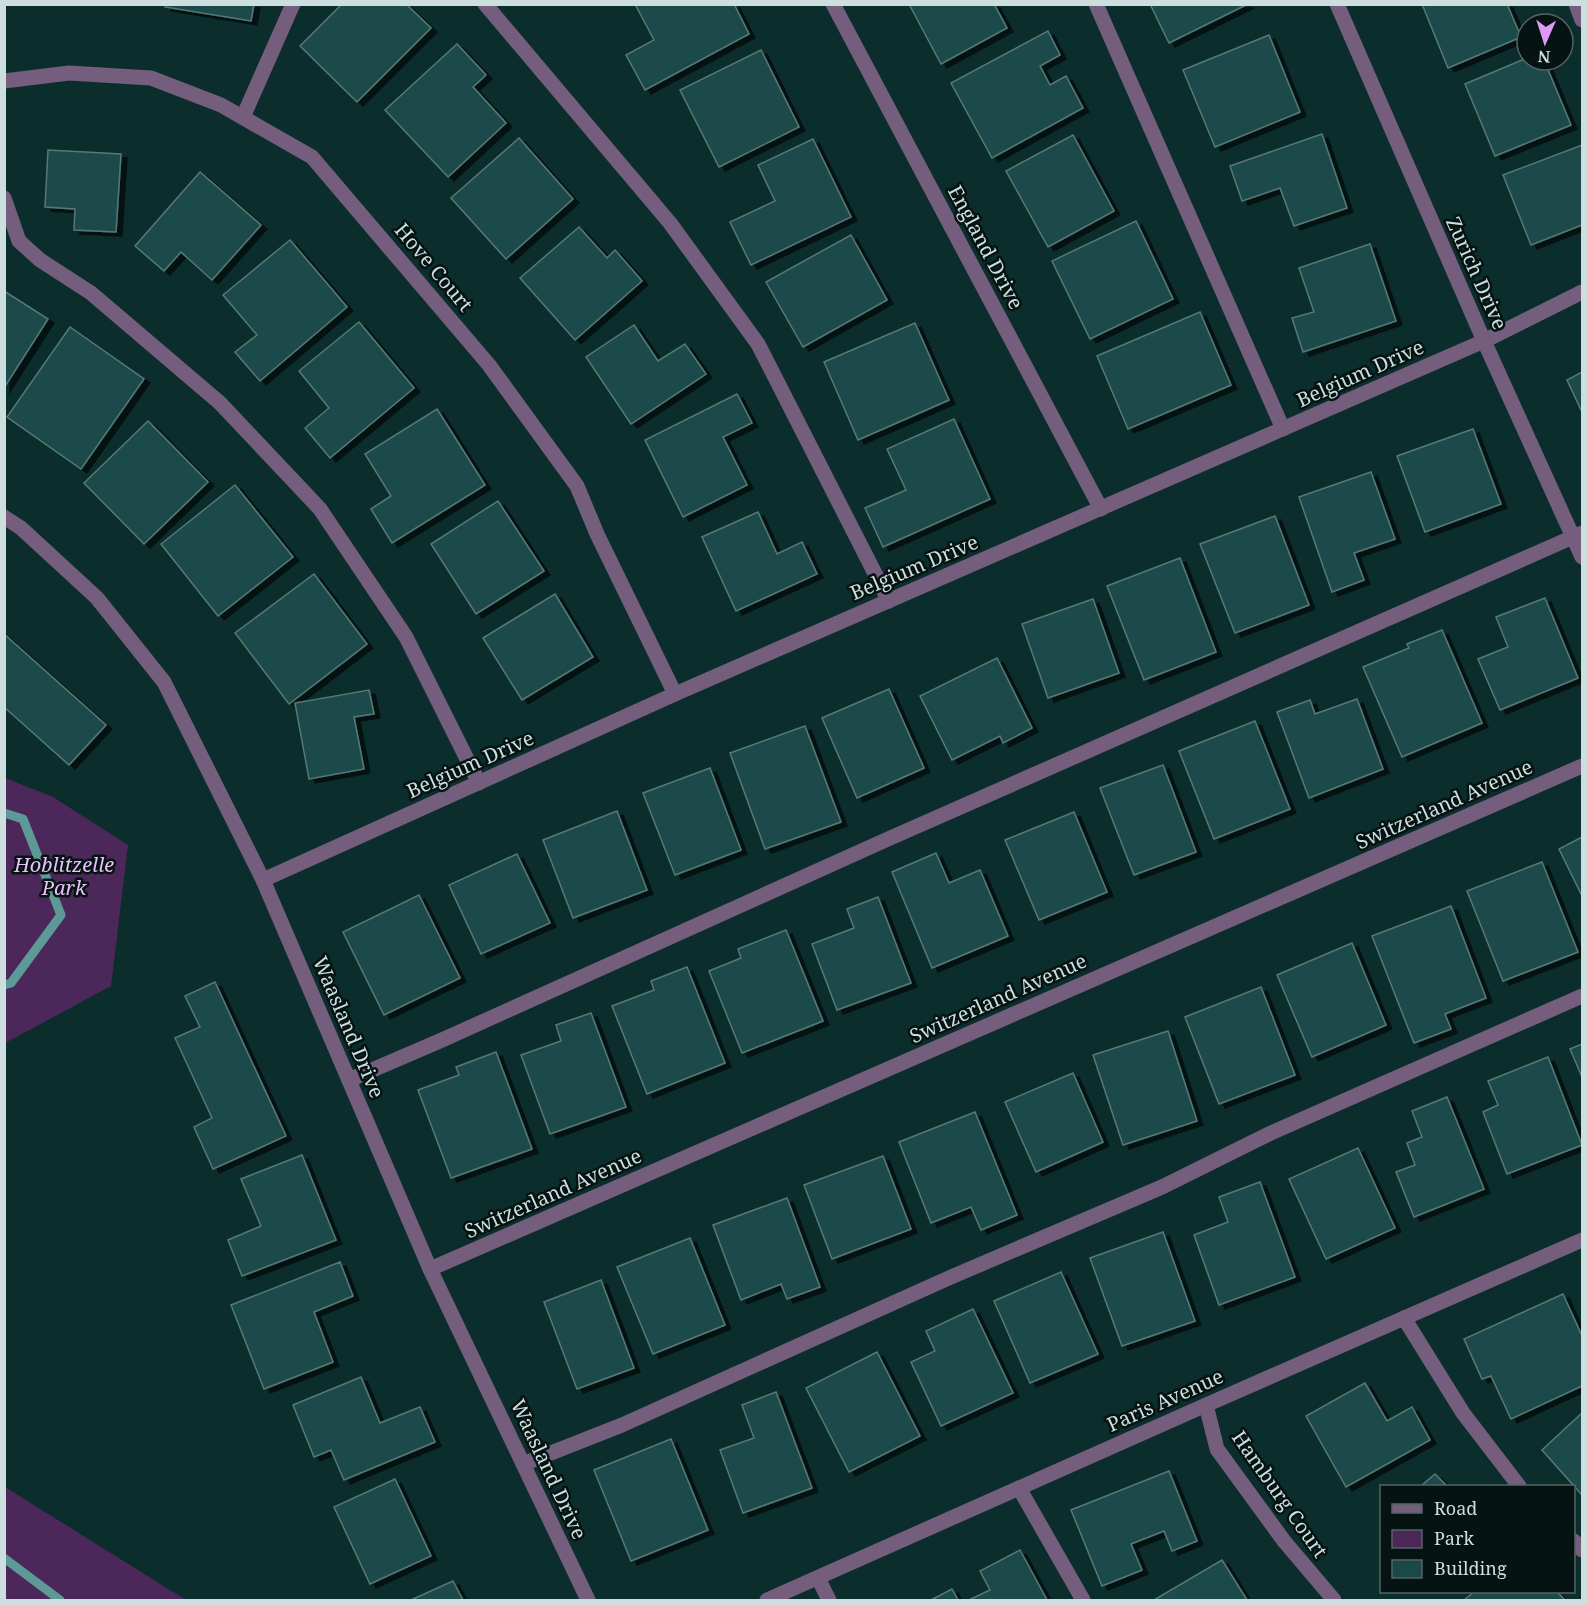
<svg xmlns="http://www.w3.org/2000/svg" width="1587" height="1605" viewBox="0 0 1587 1605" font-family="'Noto Serif',serif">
  <defs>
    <filter id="shadow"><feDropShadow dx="6" dy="4" stdDeviation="0" flood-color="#0009"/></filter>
  </defs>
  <rect width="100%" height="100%" fill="#0b2e2d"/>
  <!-- green -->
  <g fill="#4c2759">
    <polygon points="5,778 53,797 128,845 111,986 5,1043"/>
    <polygon points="4,1487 5,1487 186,1600 5,1600"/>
  </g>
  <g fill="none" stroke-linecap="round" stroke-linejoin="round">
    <!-- stream -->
    <g stroke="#5c9997" stroke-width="9">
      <polyline points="4,813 23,819 61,915 11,983 4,985"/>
      <polyline points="4,1558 60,1600"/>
    </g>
  </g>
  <!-- building -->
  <g fill="#1a4948" stroke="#577977" stroke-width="1.5" filter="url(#shadow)">
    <polygon points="166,4 254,4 251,21 165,7"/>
    <polygon points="342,4 406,4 431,28 357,102 300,46"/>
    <polygon points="635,4 734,4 749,34 645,90 626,55 654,40"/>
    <polygon points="909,4 994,4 1007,28 941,64"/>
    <polygon points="1150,4 1248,4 1169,43"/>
    <polygon points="1422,4 1507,4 1521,37 1448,68"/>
    <polygon points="1048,31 1060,55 1040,66 1050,85 1066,76 1083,108 992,158 951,83"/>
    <polygon points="1269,35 1300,112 1215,147 1183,70"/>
    <polygon points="457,44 486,75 473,87 506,123 448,177 385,110"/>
    <polygon points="761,50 799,127 719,167 680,90"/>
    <polygon points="1527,58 1527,60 1544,60 1571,125 1495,156 1465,84"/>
    <polygon points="1322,134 1347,208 1294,226 1280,188 1242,201 1230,166"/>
    <polygon points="1073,135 1114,211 1048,247 1006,171"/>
    <polygon points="519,138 573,199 506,259 451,198"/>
    <polygon points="813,139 851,217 751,265 730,222 775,201 758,165"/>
    <polygon points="1582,145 1582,225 1531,245 1503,175"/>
    <polygon points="48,150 121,154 116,232 74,230 75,209 45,207"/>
    <polygon points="200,172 261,225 212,280 181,252 164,271 135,246"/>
    <polygon points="1136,221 1173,299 1090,339 1052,261"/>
    <polygon points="579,227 607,258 615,250 642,281 575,340 520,278"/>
    <polygon points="851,235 887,300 803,347 766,282"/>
    <polygon points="290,240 347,307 260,381 235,352 257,335 223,295"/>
    <polygon points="1370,244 1396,321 1303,352 1292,318 1314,312 1299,268"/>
    <polygon points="4,291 48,319 4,388"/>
    <polygon points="1200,312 1231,385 1128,429 1097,356"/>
    <polygon points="359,322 414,388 330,458 305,428 329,408 299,371"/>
    <polygon points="915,323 949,400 858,440 824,362"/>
    <polygon points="634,325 658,361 685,344 706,374 631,424 586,357"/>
    <polygon points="70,327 144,379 81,469 7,417"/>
    <polygon points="1582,372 1582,412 1567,380"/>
    <polygon points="737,394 752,423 723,437 747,485 683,517 645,440"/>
    <polygon points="437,409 485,485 392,543 371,509 391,496 365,454"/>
    <polygon points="954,419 990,499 883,547 865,508 906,490 887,449"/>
    <polygon points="148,421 208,482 144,544 84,483"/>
    <polygon points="1473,429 1501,504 1425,532 1397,456"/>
    <polygon points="1371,472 1395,539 1354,553 1364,580 1332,592 1299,497"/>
    <polygon points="235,485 293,557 218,616 161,544"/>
    <polygon points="498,501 544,571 476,614 431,544"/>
    <polygon points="758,512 777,554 802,542 817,574 736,611 702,537"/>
    <polygon points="1275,516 1309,605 1235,633 1200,544"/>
    <polygon points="1180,558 1216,652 1144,680 1107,586"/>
    <polygon points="314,574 367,644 289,704 235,633"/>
    <polygon points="555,594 593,657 522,700 483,638"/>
    <polygon points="1545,598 1578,678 1500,710 1478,659 1508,647 1496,617"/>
    <polygon points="1093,599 1119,673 1048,698 1022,624"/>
    <polygon points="1442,630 1482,723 1402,757 1363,667 1409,648 1407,644"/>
    <polygon points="4,634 106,725 69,765 4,707"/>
    <polygon points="997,658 1032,728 1003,743 1000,736 952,760 920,696"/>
    <polygon points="889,689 924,768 857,798 822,718"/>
    <polygon points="369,690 374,714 354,717 364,769 309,779 295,703"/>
    <polygon points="1357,699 1383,769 1309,798 1277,712 1310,700 1315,714"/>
    <polygon points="1255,721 1290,809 1214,839 1179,751"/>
    <polygon points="805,726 841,822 765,849 730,753"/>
    <polygon points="1163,765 1196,852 1134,875 1100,788"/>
    <polygon points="710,768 741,850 675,875 643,793"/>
    <polygon points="617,811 647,890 573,918 543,840"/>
    <polygon points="1074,812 1107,892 1039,920 1005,840"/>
    <polygon points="1582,837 1582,896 1559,849"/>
    <polygon points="936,853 949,883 980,870 1008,936 932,968 892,872"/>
    <polygon points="517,854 550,923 481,954 449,885"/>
    <polygon points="1542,862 1578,952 1503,981 1467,891"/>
    <polygon points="419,895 460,978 384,1015 343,932"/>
    <polygon points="878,897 911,983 837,1010 812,944 854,928 847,909"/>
    <polygon points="1451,906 1486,998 1445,1014 1451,1029 1414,1043 1372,936"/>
    <polygon points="786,930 823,1021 742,1053 709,971 741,958 738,949"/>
    <polygon points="1352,943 1386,1025 1312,1057 1277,975"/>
    <polygon points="687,967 725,1063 647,1094 612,1006 654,990 651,981"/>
    <polygon points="215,982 286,1136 213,1169 194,1127 212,1118 175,1038 200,1027 185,996"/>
    <polygon points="1261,987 1295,1075 1219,1104 1185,1017"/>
    <polygon points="591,1013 626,1107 550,1134 521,1055 561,1041 556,1025"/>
    <polygon points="1168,1031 1197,1121 1123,1145 1093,1055"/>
    <polygon points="1582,1044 1582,1077 1570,1049"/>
    <polygon points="496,1052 532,1149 451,1178 418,1090 459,1075 456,1067"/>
    <polygon points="1548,1057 1582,1145 1507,1174 1483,1112 1498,1105 1488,1081"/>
    <polygon points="1073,1073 1103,1142 1036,1172 1005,1102"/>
    <polygon points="1447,1097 1484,1189 1414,1217 1396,1172 1415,1165 1407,1143 1422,1137 1412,1111"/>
    <polygon points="975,1112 1017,1215 981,1230 971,1207 931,1223 899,1142"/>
    <polygon points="1358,1148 1395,1228 1326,1259 1289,1179"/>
    <polygon points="302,1155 336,1240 242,1276 228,1240 261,1226 241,1179"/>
    <polygon points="883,1156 911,1229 832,1259 804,1185"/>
    <polygon points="1260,1182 1295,1277 1219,1305 1194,1235 1228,1222 1219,1197"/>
    <polygon points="787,1198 820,1287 787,1299 781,1284 741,1300 713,1225"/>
    <polygon points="1163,1232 1195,1321 1122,1346 1090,1258"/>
    <polygon points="690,1238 725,1325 653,1354 617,1267"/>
    <polygon points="340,1262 353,1296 314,1312 333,1362 264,1389 231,1305"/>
    <polygon points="1061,1272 1098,1354 1030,1383 994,1301"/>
    <polygon points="601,1280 634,1368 577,1389 544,1302"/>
    <polygon points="1563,1294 1582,1336 1582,1386 1511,1419 1491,1376 1482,1379 1464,1339"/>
    <polygon points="973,1309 1013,1393 941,1426 911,1362 935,1351 926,1331"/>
    <polygon points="877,1352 920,1436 849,1472 806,1388"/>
    <polygon points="361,1377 380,1423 420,1407 435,1442 344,1480 331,1450 314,1457 293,1405"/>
    <polygon points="1365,1383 1387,1421 1412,1407 1430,1440 1346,1487 1306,1416"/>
    <polygon points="776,1392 812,1488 743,1513 720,1450 754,1438 742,1405"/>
    <polygon points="1582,1413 1582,1495 1542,1450"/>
    <polygon points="671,1439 708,1530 631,1561 594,1470"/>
    <polygon points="1169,1471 1197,1541 1172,1551 1164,1531 1131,1544 1142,1570 1102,1586 1071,1510"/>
    <polygon points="1435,1474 1447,1486 1421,1486"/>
    <polygon points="395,1479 431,1556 370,1584 334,1507"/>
    <polygon points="1020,1550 1047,1600 969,1600 990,1590 980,1571"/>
    <polygon points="1222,1560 1247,1600 1154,1600"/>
    <polygon points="453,1581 463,1600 411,1600"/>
    <polygon points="952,1589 958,1600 931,1600"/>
    <polygon points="1474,1592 1557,1592 1565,1600 1464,1600"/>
  </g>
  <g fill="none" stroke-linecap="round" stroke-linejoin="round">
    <!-- minor -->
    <g stroke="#755d7e" stroke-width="15">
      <polyline points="485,4 670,223 758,344 889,601"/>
      <polyline points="833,4 1101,509"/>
      <polyline points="1096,4 1283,429"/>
      <polyline points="1337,4 1484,341 1582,557"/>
      <polyline points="1576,4 1582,20"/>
      <polyline points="4,81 69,73 151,78 221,105 312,157 489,365 577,486 597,534 675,694"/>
      <polyline points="243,117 293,4"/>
      <polyline points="4,198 19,241 40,260 91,293 220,403 320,509 406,637 479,783"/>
      <polyline points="4,517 21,528 97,598 164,682 263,880 430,1269 588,1600"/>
      <polyline points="263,880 675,694 1484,341 1582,292"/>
      <polyline points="349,1080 442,1040 888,839 1582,533"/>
      <polyline points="430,1269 1582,766"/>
      <polyline points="1404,1318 1463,1413 1519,1486"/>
      <polyline points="1206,1405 1217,1449 1284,1541 1334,1600"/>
      <polyline points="523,1464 622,1425 951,1277 1162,1187 1271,1133 1582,996"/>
      <polyline points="1019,1488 1083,1600"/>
      <polyline points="1574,1541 1582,1550"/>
      <polyline points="818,1578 829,1600"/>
      <polyline points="767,1600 1206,1405 1582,1240"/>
    </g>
  </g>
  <g text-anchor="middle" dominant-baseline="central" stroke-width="5" stroke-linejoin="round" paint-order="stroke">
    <!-- street labels -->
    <g font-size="20" fill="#ccdedd" stroke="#061313">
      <text transform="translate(986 247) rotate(62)">England Drive</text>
      <text transform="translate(434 267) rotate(50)">Hove Court</text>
      <text transform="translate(1477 273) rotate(66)">Zurich Drive</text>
      <text transform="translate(1360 373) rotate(-24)">Belgium Drive</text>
      <text transform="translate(914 567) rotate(-23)">Belgium Drive</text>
      <text transform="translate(470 764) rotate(-24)">Belgium Drive</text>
      <text transform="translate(1444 804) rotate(-24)">Switzerland Avenue</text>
      <text transform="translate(998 998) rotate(-24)">Switzerland Avenue</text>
      <text transform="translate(349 1027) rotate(67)">Waasland Drive</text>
      <text transform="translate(553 1193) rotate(-24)">Switzerland Avenue</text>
      <text transform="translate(1165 1400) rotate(-24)">Paris Avenue</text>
      <text transform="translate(549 1469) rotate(65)">Waasland Drive</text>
      <text transform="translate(1280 1494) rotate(55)">Hamburg Court</text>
    </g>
    <!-- park labels -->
    <g font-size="20" font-style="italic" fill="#eabefb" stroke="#061313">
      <text x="64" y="864">Hoblitzelle<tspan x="64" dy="23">Park</tspan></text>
    </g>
  </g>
  <!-- border -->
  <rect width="1587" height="1605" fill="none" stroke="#ccdedd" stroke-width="12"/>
  <!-- legend -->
  <rect x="1380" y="1485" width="195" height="108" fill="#061313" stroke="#556464" stroke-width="1.5"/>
  <rect x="1392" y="1504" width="30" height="9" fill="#755d7e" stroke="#556464" stroke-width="1.5"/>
  <text x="1434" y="1515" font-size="18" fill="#ccdedd">Road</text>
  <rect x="1392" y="1530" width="30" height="18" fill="#4c2759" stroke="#556464" stroke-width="1.5"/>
  <text x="1434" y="1545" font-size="18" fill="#ccdedd">Park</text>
  <rect x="1392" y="1560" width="30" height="18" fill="#1a4948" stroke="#556464" stroke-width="1.5"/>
  <text x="1434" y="1575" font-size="18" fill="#ccdedd">Building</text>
  <!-- north arrow -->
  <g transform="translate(1545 42) rotate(183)"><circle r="28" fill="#061313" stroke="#556464" stroke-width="1.5"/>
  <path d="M0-4.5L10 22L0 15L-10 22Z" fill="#dc99f5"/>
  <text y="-9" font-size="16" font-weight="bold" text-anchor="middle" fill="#ccdedd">N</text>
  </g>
</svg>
